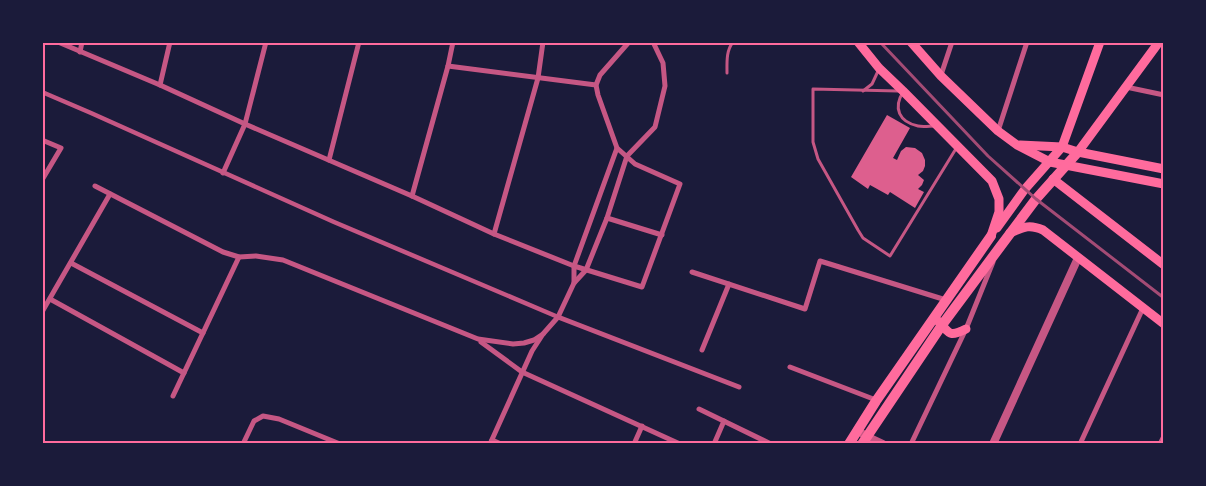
<svg xmlns="http://www.w3.org/2000/svg" width="1206" height="486" viewBox="0 0 1206 486" font-family="Jost,sans-serif">
  <rect width="100%" height="100%" fill="#1b1b3a"/>
  <!-- building -->
  <polygon fill="#dd5f8e" points="887,115 910,128 893,158 897,160 901,151 906,147 915,148 922,153 925,160 925,166 923,171 918,175 924,180 922,185 918,189 924,192 915,208 890,192 888,195 870,185 868,189 851,177"/>
  <g fill="none" stroke-linecap="round" stroke-linejoin="round">
    <!-- service -->
    <g stroke="#c65784" stroke-width="3">
      <path d="M727 73C727 62 726 51 733 42"/>
      <polyline points="863,91 872,84 879,69"/>
      <polyline points="898,91 813,89 813,142 818,159 858,230 863,238 890,256 957,147"/>
      <path d="M903 92C893 108 899 122 918 126 923 127 930 126 935 126"/>
    </g>
    <!-- pedestrian -->
    <polyline stroke="#c65784" stroke-width="4.5" points="42,92 91,113 334,222 558,317"/>
    <!-- minor -->
    <g stroke="#c65784" stroke-width="5">
      <polyline points="58,42 160,85 245,124 412,196 494,234 574,266 642,287 680,184 635,164 617,148"/>
      <polyline points="80,52 82,42"/>
      <polyline points="448,66 596,85"/>
      <polyline points="941,75 952,42"/>
      <polyline points="160,85 170,42"/>
      <polyline points="1126,87 1164,95"/>
      <polyline points="998,131 1027,42"/>
      <polyline points="42,140 61,148 42,180"/>
      <polyline points="329,160 359,42"/>
      <polyline points="223,173 245,124 266,42"/>
      <polyline points="95,186 223,252 239,257 256,256 283,260 478,339 513,344 524,343 534,340 543,334"/>
      <polyline points="412,196 448,66 453,42"/>
      <polyline points="607,218 662,235"/>
      <polyline points="494,234 538,78 543,42"/>
      <polyline points="71,263 203,333"/>
      <polyline points="692,272 805,309 820,261 946,300"/>
      <polyline points="574,283 574,266 617,148 598,95 596,85 600,75 629,42"/>
      <polyline points="50,299 184,373"/>
      <polyline points="42,312 110,194"/>
      <polyline points="558,317 739,387"/>
      <polyline points="481,342 522,372 680,444"/>
      <polyline points="702,350 729,284"/>
      <polyline points="790,367 876,400"/>
      <polyline points="173,396 239,257"/>
      <polyline points="699,409 771,444"/>
      <polyline points="492,440 501,444"/>
      <polyline points="243,444 254,421 263,416 279,419 340,444"/>
      <polyline points="490,444 532,351 543,334 558,317 574,283 586,270 607,218 627,156 655,127 665,86 663,63 653,42"/>
      <polyline points="634,444 642,426"/>
      <polyline points="714,444 724,421"/>
      <polyline points="911,444 966,329 993,262"/>
      <polyline points="1080,444 1143,308"/>
      <polyline points="1160,444 1164,436"/>
    </g>
    <!-- tertiary -->
    <g stroke="#c65784" stroke-width="8">
      <polyline points="857,430 866,436 883,444"/>
      <polyline points="993,444 1078,258"/>
    </g>
    <!-- secondary -->
    <g stroke="#ff6b9d" stroke-width="9">
      <polyline points="858,42 879,68 903,91 992,181 999,199 999,212 991,236"/>
      <polyline points="911,42 941,76 998,131 1017,145 1050,162 1164,184"/>
      <polyline points="1020,145 1062,147 1078,152 1164,169"/>
      <polyline points="1078,152 1159,42"/>
      <polyline points="1053,179 1164,265"/>
      <polyline points="997,228 1025,189 1062,147 1100,42"/>
      <path d="M1010 233C1024 227 1029 224 1043 230L1164 324"/>
      <path d="M938 321C950 333 948 338 966 329"/>
    </g>
    <!-- primary -->
    <g stroke="#ff6b9d" stroke-width="10">
      <polyline points="849,444 876,401 991,236"/>
      <polyline points="862,444 942,325 1000,247 1036,199 1078,152"/>
    </g>
    <!-- rail -->
    <polyline stroke="#a44b75" stroke-width="3" points="880,42 988,156 1036,199 1164,298"/>
  </g>
  <!-- border -->
  <rect width="1206" height="486" fill="none" stroke="#1b1b3a" stroke-width="88"/>
  <rect x="44" y="44" width="1118" height="398" fill="none" stroke="#ff6b9d" stroke-width="2"/>
</svg>
